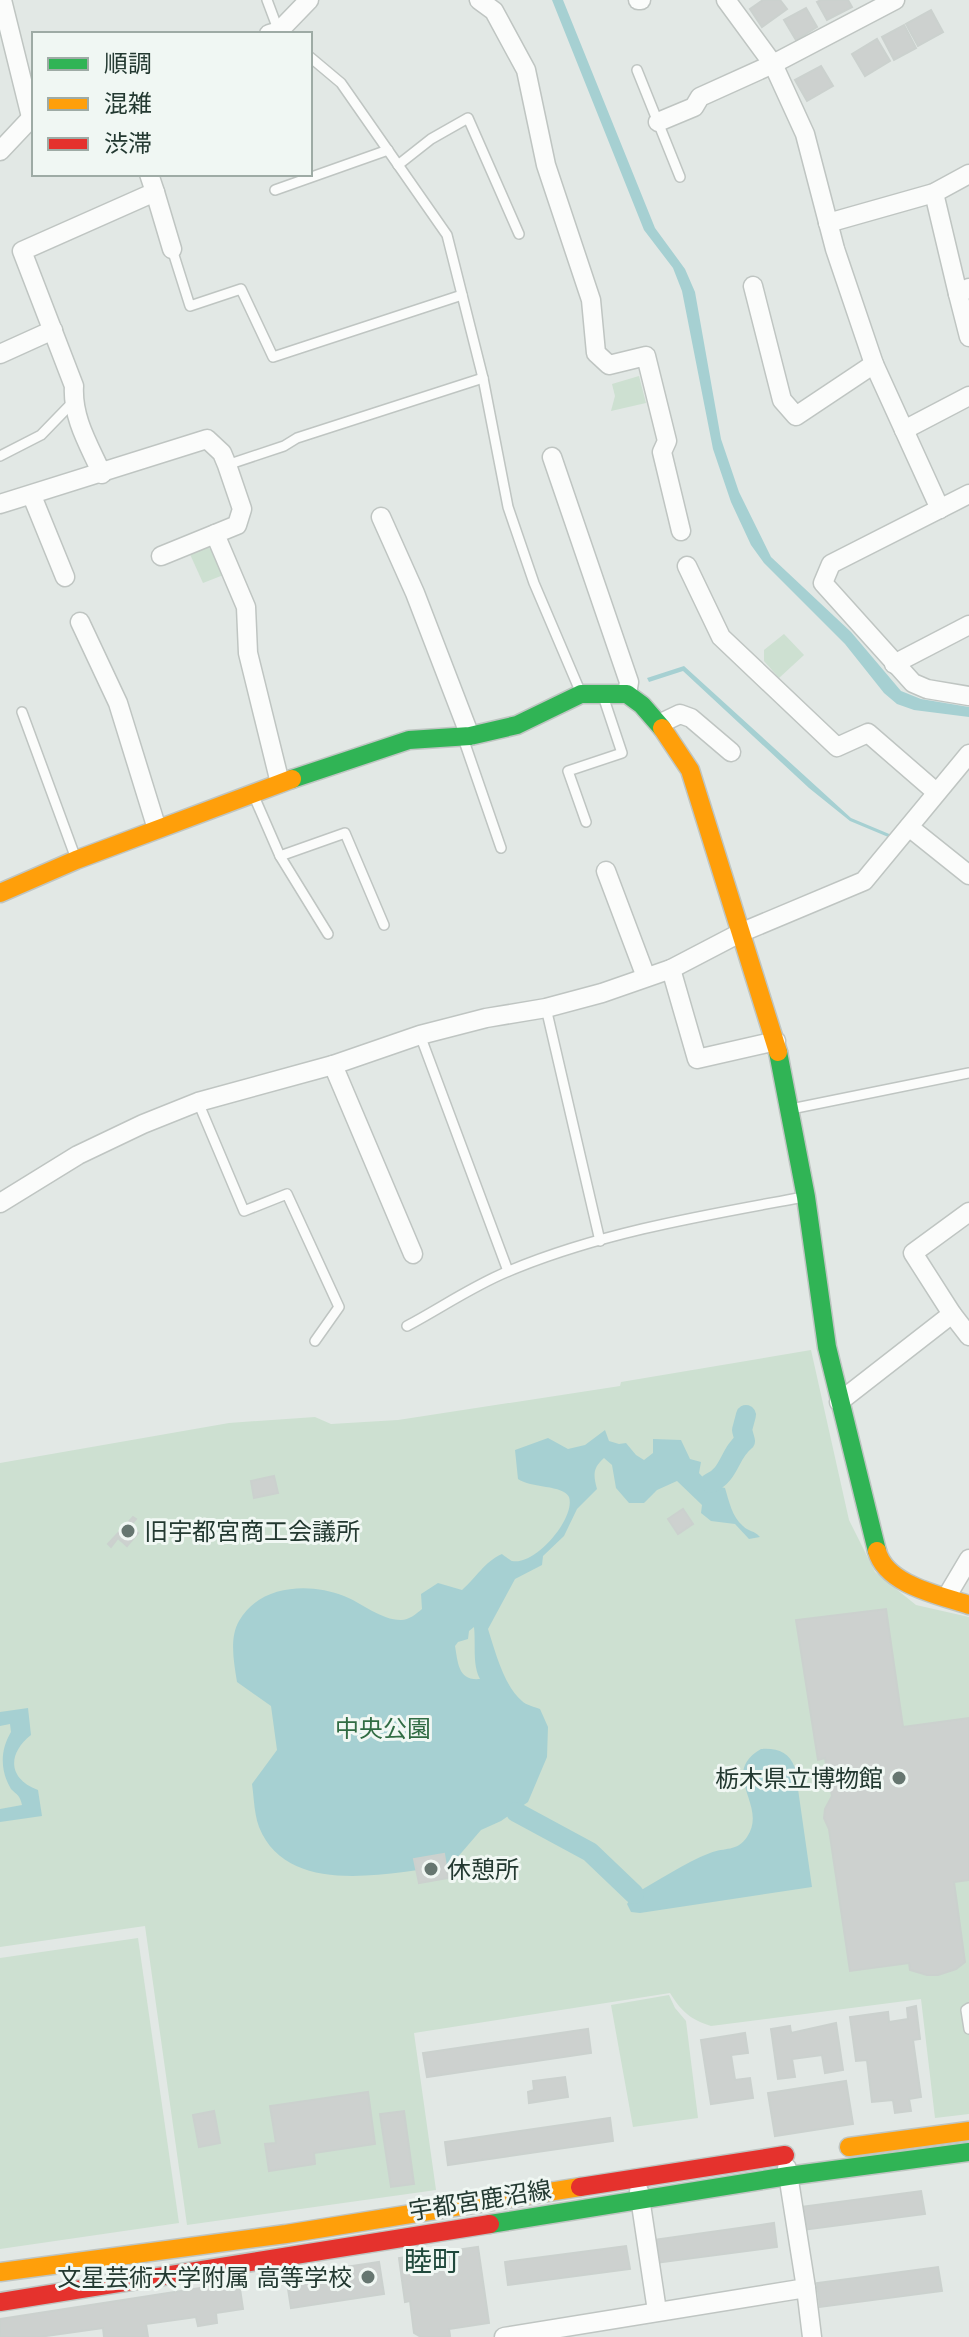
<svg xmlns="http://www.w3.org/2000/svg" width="969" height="2337" viewBox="0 0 969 2337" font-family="Inter,'Noto Sans JP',sans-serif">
  <rect width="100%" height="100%" fill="#e2e8e5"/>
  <!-- green -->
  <g fill="#cde0d1">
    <polygon points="639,376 646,403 611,411 615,396 612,384"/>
    <polygon points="204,546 216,551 226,574 203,583 189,552"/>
    <polygon points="784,634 804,655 779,678 764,661 764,650"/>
    <path d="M811 1350 849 1520 875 1572 916 1605 969 1617V2114L935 2118 921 1999 711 2026C691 2020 681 2011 670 1993L414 2033 436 2190 187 2225 145 1926 0 1947V1463L229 1423 315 1417 331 1424 398 1420 620 1386 621 1382Z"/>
    <polygon points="138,1938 179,2223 0,2249 0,1958"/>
    <polygon points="669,1995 675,2008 686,2021 698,2118 633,2127 611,2005"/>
  </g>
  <!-- water -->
  <g fill="#a6d0d2" fill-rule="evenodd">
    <polygon points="552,0 563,0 655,228 685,269 695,292 721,439 739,492 771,557 851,632 901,691 921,699 969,707 969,717 914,710 897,704 884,693 845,644 764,563 751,545 731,502 713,449 682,291 673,268 644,230"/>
    <polygon points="684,666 851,818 894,836 893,839 850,821 809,788 683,671 649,682 647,678"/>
    <path d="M605 1430 609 1441 619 1444 626 1443 636 1455 644 1460 653 1453V1439L681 1440 690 1459 701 1462 699 1473 709 1484 725 1488C729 1501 732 1517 743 1526 749 1532 754 1530 760 1537L749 1539 735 1524 711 1521 701 1513 702 1505 677 1481 657 1490 644 1503H629L616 1488 612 1465 604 1458C593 1468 593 1474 597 1489L577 1509 564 1536 543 1556 542 1565 515 1579 488 1629C495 1651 504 1686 522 1701 526 1705 535 1707 540 1709L548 1727 547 1757 528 1802 501 1821 481 1830 450 1866C391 1872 288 1899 259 1827 254 1814 254 1797 252 1784L277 1750 271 1706 237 1682C234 1663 229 1638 239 1621 259 1585 309 1582 344 1596 362 1603 381 1620 401 1620 409 1620 416 1614 422 1609L421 1594 438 1583 462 1590C477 1577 484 1562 502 1554 503 1555 510 1560 512 1561 535 1566 576 1518 569 1497 564 1485 530 1488 518 1479L515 1450 548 1438 568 1449 585 1445ZM474 1627C476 1644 472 1664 480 1679 458 1681 458 1663 455 1646L458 1642 468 1639 469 1631Z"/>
    <path d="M28 1708 31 1735C7 1754 8 1779 38 1790L42 1816 0 1822V1809L22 1805C20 1795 17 1795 11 1789 0 1771 0 1750 11 1732L10 1724 0 1726V1712Z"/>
    <path d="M761 1749C778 1748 789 1752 795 1768L812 1887 640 1913 631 1912 627 1904 634 1894C658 1881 684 1863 710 1853 725 1847 737 1852 747 1837 769 1805 718 1774 761 1749Z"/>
  </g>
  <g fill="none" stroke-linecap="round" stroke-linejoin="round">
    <!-- canal -->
    <g stroke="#a6d0d2" stroke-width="20">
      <path d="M710 1483C730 1475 729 1453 745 1441L742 1430 746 1415"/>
      <polyline points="516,1812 590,1852 634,1894"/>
    </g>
  </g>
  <!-- building -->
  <g fill="#cdd1cf" stroke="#cbd1ce" stroke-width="2">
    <polygon points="763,0 780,0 787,9 762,27 750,9"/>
    <polygon points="821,0 848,0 852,7 827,20 817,2"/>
    <polygon points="806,8 817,27 796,40 784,20"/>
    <polygon points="931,10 943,32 918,46 906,24"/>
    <polygon points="904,25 916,48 894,60 882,37"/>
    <polygon points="877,39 890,61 865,76 852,54"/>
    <polygon points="821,66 833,86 807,101 795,80"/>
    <polygon points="274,1476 278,1493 254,1498 251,1481"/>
    <polygon points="683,1509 693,1524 678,1534 668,1519"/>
    <polygon points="133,1517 136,1519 130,1526 138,1533 127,1546 118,1538 111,1547 108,1544"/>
    <polygon points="886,1609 903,1727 969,1718 969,1880 954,1882 965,1962 956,1969 938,1975 927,1975 910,1970 909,1963 850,1971 829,1829 824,1818 825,1809 832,1796 825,1758 818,1760 796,1620"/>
    <polygon points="444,1854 448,1878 419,1883 414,1859"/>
    <polygon points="916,2006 920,2039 913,2040 921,2097 909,2099 911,2111 895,2113 893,2100 872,2102 867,2060 856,2061 850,2017 888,2012 889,2022 908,2019 907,2008"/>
    <polygon points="836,2023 843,2070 825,2073 822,2055 792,2059 795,2077 778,2079 771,2029 790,2026 791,2033"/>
    <polygon points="588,2029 591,2053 427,2077 423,2053"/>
    <polygon points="745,2033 748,2053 731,2055 735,2080 750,2078 753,2098 711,2104 701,2040"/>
    <polygon points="565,2077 568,2097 529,2103 528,2092 534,2090 533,2081"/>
    <polygon points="846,2081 853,2124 775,2136 768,2093"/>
    <polygon points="368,2092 375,2144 314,2153 315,2164 269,2171 265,2144 276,2143 270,2106"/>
    <polygon points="214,2111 220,2143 199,2147 193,2115"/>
    <polygon points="404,2111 414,2184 391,2187 380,2114"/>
    <polygon points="610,2118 613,2141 448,2165 445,2142"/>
    <polygon points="921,2191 925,2214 803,2230 800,2207"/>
    <polygon points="774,2223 777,2247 656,2263 653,2240"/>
    <polygon points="626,2246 630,2269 508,2285 505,2262"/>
    <polygon points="478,2247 489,2323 449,2329 450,2336 443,2337 421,2337 414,2333 410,2301 405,2302 399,2258"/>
    <polygon points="379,2262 384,2294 291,2308 286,2276"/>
    <polygon points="938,2267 942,2291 820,2307 817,2283"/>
    <polygon points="239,2282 243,2309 216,2313 217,2323 198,2326 196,2317 146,2324 148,2337 104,2337 103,2328 39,2337 0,2337 0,2319"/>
  </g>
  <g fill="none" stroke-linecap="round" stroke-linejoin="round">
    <defs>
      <g id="lane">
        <polyline points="267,0 279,32"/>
        <polyline points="310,57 341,83 447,235 483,378 508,507 534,583 580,691"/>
        <polyline points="637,70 680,177"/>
        <polyline points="398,165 431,139 468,118 519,234"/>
        <polyline points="275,190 388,150"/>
        <polyline points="172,249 190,306 241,289 273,357 462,295"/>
        <polyline points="0,456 41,435 73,402"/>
        <polyline points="227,465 284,446 297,438 483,378"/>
        <polyline points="22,712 75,856"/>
        <polyline points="463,738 501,848"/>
        <polyline points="253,794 280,856 345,833 384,925"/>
        <polyline points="586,822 568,771 622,753 603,696"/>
        <polyline points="280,856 328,934"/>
        <polyline points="546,1008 600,1241"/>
        <polyline points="420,1035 508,1271"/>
        <polyline points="198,1102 244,1211 287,1194 339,1307 315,1341"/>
        <polyline points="791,1109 969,1073"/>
        <path d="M407 1326C441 1308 474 1285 509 1271 602 1232 706 1215 804 1197"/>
        <polyline points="969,2008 966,2010 969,2029"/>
      </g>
      <g id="street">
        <polyline points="2,0 31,117"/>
        <polyline points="479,0 494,11 526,70 546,165 591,300 596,353 609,365 646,356 667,441 662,452 681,531"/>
        <polyline points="638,0 641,0"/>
        <polyline points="726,0 773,64 805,134 835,249 874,364 940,509"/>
        <polyline points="269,34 279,31 309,0"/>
        <polyline points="658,122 694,107 700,97 773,64 895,0"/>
        <polyline points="0,151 34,115"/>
        <polyline points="155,192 172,249"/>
        <polyline points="934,193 958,294 969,288"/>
        <polyline points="828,223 934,193 969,174"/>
        <polyline points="753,286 782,400 796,416 874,364"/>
        <polyline points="958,294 969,337"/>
        <polyline points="0,354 53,330"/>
        <polyline points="904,430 969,396"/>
        <polyline points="552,457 629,682 627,694"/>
        <path d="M102 474C89 445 72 418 74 386L22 251 155 192 149 174"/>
        <polyline points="969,494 831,564 823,583 913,683 927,689 969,696"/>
        <polyline points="32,496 65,577"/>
        <polyline points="0,504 207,439 222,453 227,465 242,509 237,525 215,534 246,607 248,653 280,783"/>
        <polyline points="381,517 415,593 470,736"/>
        <polyline points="161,556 215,534"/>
        <polyline points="687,566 721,637 837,747 868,733 936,792"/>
        <polyline points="80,622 118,703 157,829"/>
        <polyline points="894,664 969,625"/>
        <polyline points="659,724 680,714 691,718 731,752"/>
        <polyline points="909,827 969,875"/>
        <polyline points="606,871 646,977"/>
        <polyline points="671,969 697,1059 776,1041"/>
        <polyline points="333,1065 413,1254"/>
        <polyline points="0,1203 78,1155 143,1124 198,1102 333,1065 420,1035 486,1018 546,1008 602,993 671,969 740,933 864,881 969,754"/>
        <polyline points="952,1314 969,1336"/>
        <polyline points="839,1402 952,1314 913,1253 969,1212"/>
        <polyline points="947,1596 969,1559"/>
        <polyline points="787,2168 806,2288"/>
        <polyline points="639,2191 657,2311"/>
        <polyline points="504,2337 806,2288 812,2337"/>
      </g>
      <g id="fast">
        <polyline points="292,779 409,740 470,736 517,725 581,694 627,694 642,705 662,728"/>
        <polyline points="778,1052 806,1197 827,1347 877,1551"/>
        <polyline points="490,2224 788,2176 969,2152"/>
      </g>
      <g id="slow">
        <polyline points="662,728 690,770 778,1052"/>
        <polyline points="0,893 76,860 292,779"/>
        <path d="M877 1551C886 1585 939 1595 969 1605"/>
        <polyline points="849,2147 969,2131"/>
        <polyline points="0,2272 286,2234 580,2187"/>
      </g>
      <g id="jam">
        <polyline points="580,2187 785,2155"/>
        <polyline points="0,2302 490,2224"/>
      </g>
    </defs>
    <!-- lane casing -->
    <use href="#lane" stroke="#bfc5c2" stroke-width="12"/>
    <!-- street casing -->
    <use href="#street" stroke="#bfc5c2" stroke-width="21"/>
    <!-- fast casing -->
    <use href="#fast" stroke="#bfc5c2" stroke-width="21"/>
    <!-- slow casing -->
    <use href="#slow" stroke="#bfc5c2" stroke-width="21"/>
    <!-- jam casing -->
    <use href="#jam" stroke="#bfc5c2" stroke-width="21"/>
    <!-- lane -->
    <use href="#lane" stroke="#fbfcfb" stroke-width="9"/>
    <!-- street -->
    <use href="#street" stroke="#fbfcfb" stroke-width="18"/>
    <!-- fast -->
    <use href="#fast" stroke="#30b455" stroke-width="18"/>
    <!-- slow -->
    <use href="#slow" stroke="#ff9f0a" stroke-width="18"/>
    <!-- jam -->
    <use href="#jam" stroke="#e5322d" stroke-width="18"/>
  </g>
  <!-- markers -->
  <g fill="#667670" stroke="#f0f7f3" stroke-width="3">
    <circle cx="128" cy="1531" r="8"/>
    <circle cx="899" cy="1778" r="8"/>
    <circle cx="431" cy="1869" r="8"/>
    <circle cx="368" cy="2277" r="8"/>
  </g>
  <g text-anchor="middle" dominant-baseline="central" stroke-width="6" stroke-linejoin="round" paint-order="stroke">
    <!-- poi labels -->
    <g font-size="24" fill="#233931" stroke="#f0f7f3" text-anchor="start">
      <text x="144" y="1531">旧宇都宮商工会議所</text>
      <text x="883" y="1778" text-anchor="end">栃木県立博物館</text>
      <text x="447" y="1869">休憩所</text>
      <text x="352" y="2277" text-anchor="end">文星芸術大学附属 高等学校</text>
    </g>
    <!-- park labels -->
    <g font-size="24" fill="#306c43" stroke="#f0f7f3">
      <text x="383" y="1728">中央公園</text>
    </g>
    <!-- street labels -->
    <g font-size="24" fill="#233931" stroke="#f0f7f3">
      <text transform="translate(480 2200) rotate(-9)">宇都宮鹿沼線</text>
    </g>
    <!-- quarter labels -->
    <g font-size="28" fill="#20493c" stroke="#f0f7f3">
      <text x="432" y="2261">睦町</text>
    </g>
  </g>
  <!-- legend -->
  <rect x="32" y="32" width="280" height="144" fill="#f0f7f3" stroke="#9eaba5" stroke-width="2"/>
  <rect x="48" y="58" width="40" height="12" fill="#30b455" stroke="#9eaba5" stroke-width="2"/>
  <text x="104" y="72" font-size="24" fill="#233931">順調</text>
  <rect x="48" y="98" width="40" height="12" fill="#ff9f0a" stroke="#9eaba5" stroke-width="2"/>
  <text x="104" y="112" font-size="24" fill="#233931">混雑</text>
  <rect x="48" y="138" width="40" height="12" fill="#e5322d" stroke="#9eaba5" stroke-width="2"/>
  <text x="104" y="152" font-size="24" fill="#233931">渋滞</text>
</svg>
